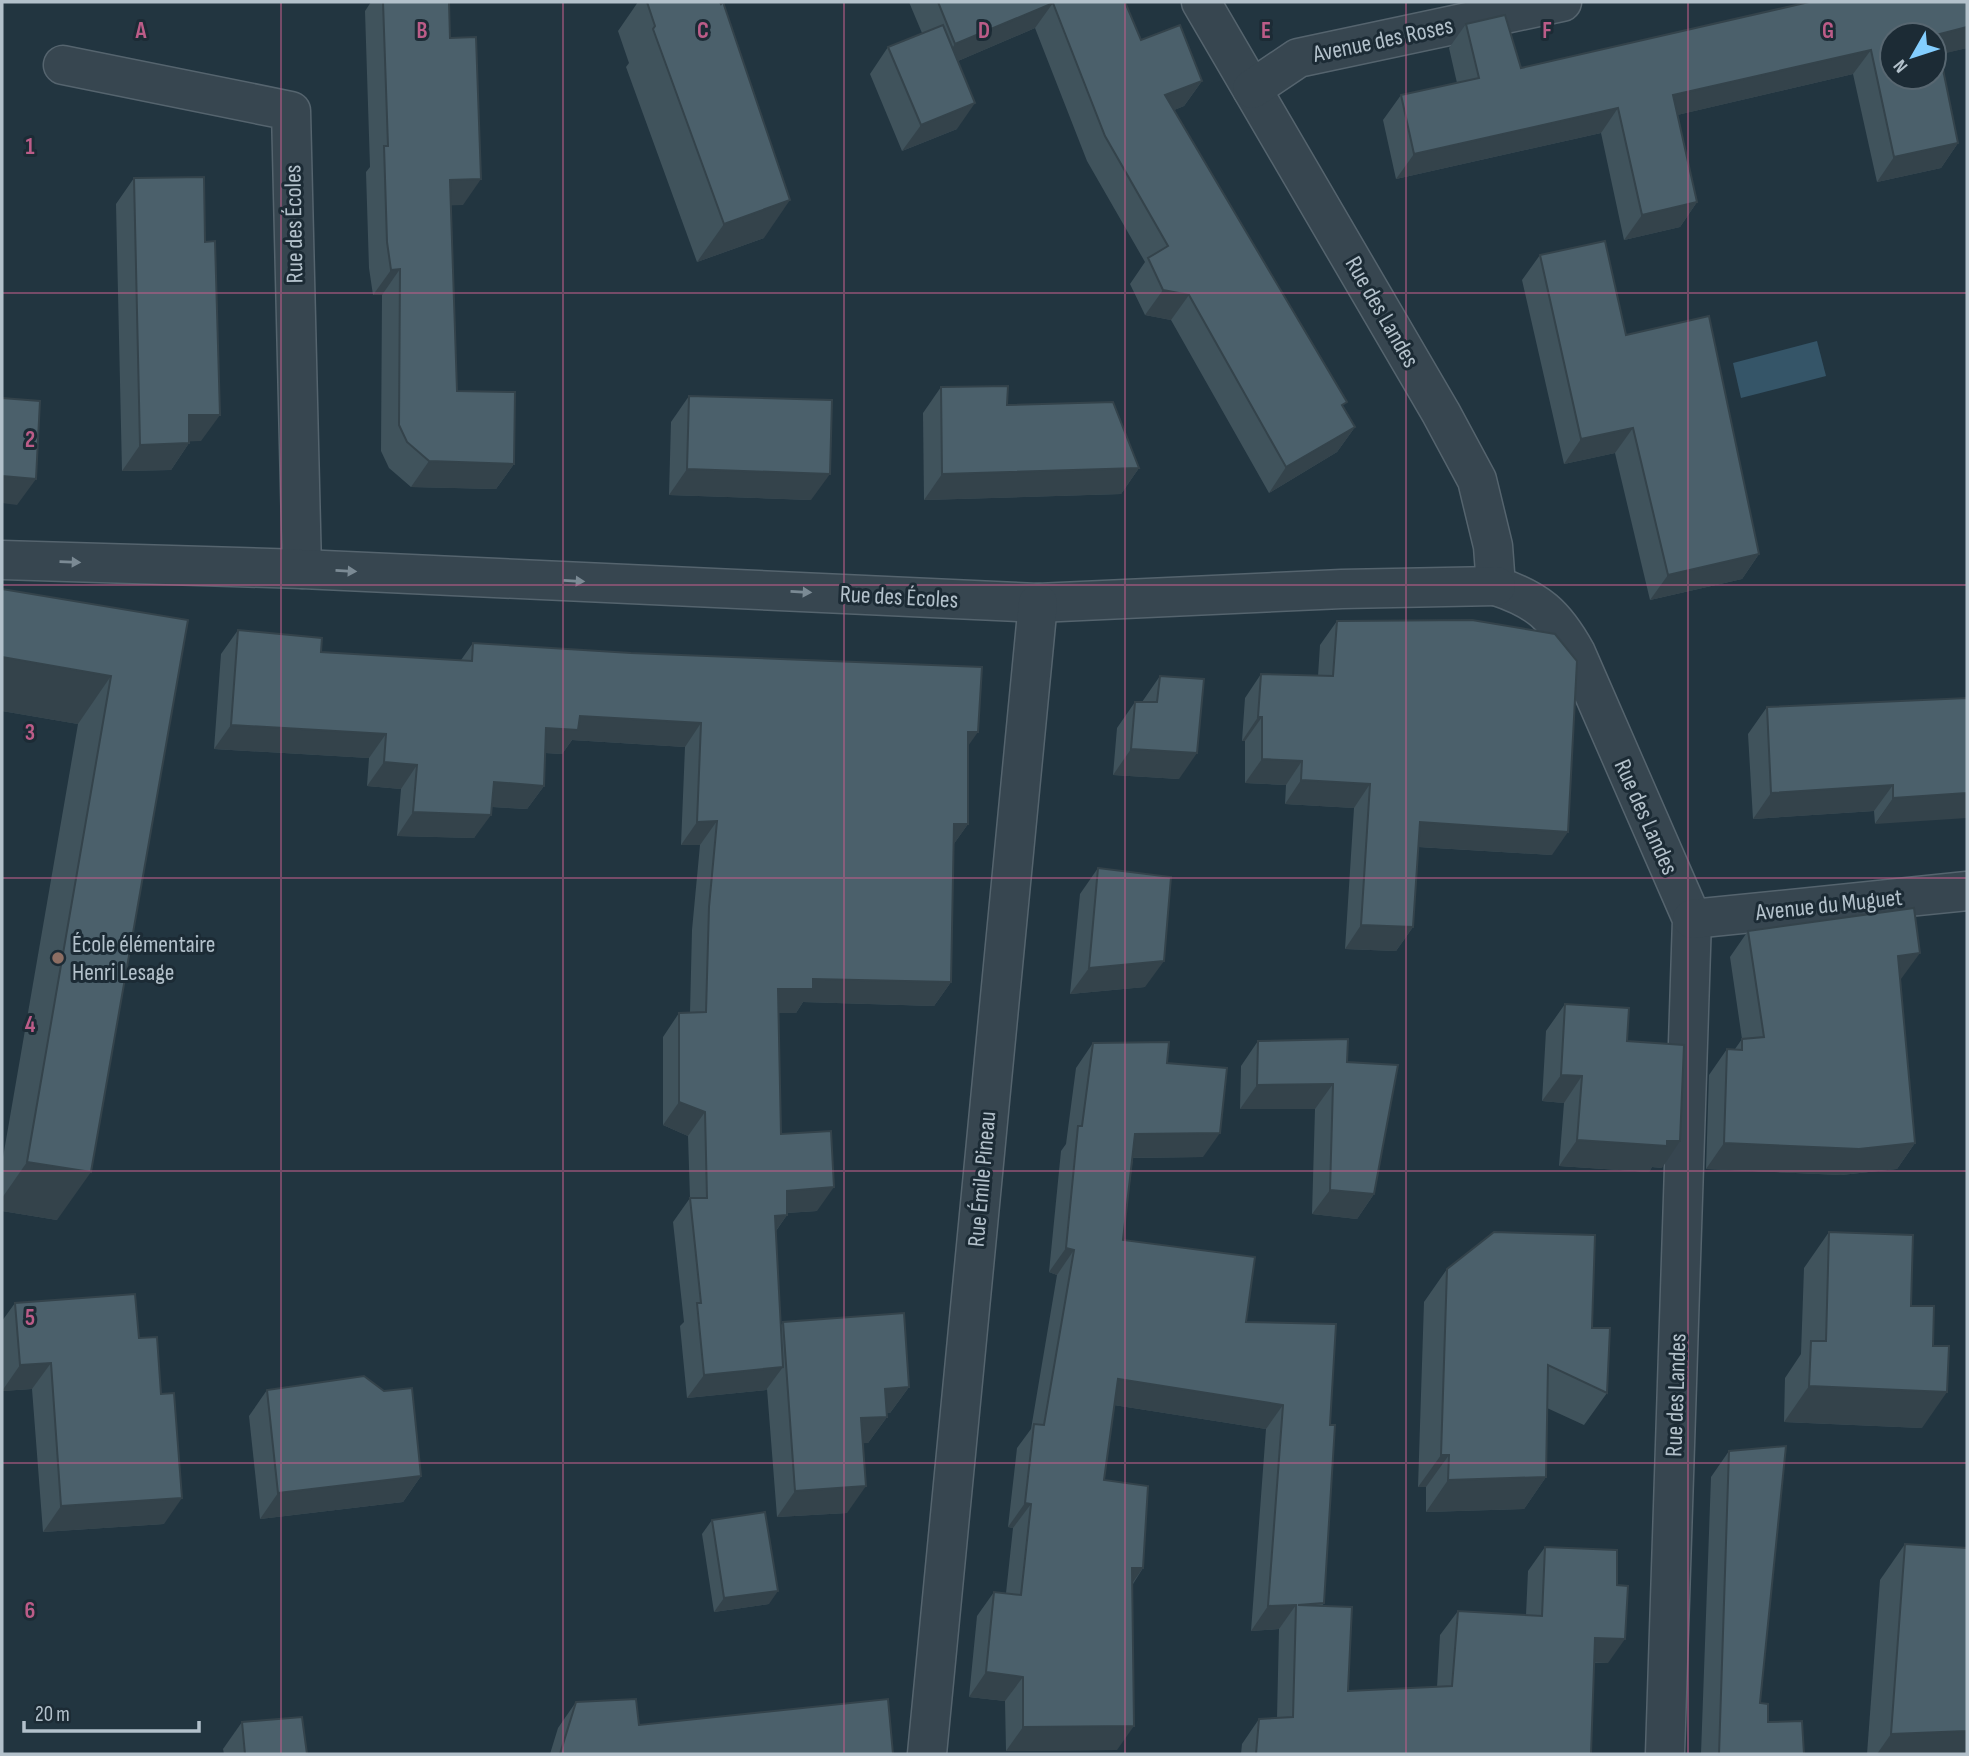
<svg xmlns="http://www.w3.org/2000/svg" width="1969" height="1756" viewBox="0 0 1969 1756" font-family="'Sofia Sans Condensed',sans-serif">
  <rect width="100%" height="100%" fill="#223540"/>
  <!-- water -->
  <polygon fill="#355568" points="1817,341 1826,376 1741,398 1733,363"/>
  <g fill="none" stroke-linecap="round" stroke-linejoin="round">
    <defs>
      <g id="street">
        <path d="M1201 2 1441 413 1477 480 1493 546 1496 586C1538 600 1555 615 1576 653L1692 919 1665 1754"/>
        <polyline points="63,65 291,111 302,569"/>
        <polyline points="1252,89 1298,58 1562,2"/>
        <polyline points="2,560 302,569 1038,603 1342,589 1496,586"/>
        <polyline points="1692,919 1967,891"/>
        <polyline points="927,1754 1038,603"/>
      </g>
    </defs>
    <!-- street casing -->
    <use href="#street" stroke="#55646e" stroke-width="41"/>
    <!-- street -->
    <use href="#street" stroke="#374650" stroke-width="38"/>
  </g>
  <!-- wall -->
  <g fill="#40535c">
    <polygon points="371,2 383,2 450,38 463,205 451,205 457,391 514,464 496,489 411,487 389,468 381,451 382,295 373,295 369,268 366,172 370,167 365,11"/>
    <polygon points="638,2 720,2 764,238 697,262 626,67 629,63 618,31"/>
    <polygon points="909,2 1125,2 1141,40 1202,81 1184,106 1174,110 1343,407 1355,427 1337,452 1269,493 1171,320 1145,315 1130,284 1145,262 1087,161 1035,28 958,61 957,129 902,151 870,74 888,47 922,33"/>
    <polygon points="1967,2 1967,48 1940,54 1958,143 1941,168 1877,182 1853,74 1677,115 1697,202 1680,227 1624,240 1601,133 1396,179 1383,120 1401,95 1457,83 1449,48 1466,24 1521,68"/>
    <polygon points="134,178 205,242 201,441 189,441 189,443 171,470 122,471 116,204"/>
    <polygon points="1540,255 1759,554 1742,579 1650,600 1615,453 1564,464 1522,280"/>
    <polygon points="941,387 1007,405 1139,468 1121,494 924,500 923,413"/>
    <polygon points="689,396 811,500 669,495 671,422"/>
    <polygon points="2,589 188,620 57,1220 2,1211 2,1163 78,724 2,711"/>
    <polygon points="1337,621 1552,855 1418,847 1413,927 1396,951 1345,949 1354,808 1285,804 1286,785 1245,783 1245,741 1242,741 1245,698 1261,674 1318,676 1320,645"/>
    <polygon points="238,630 321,652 461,660 473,643 968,746 968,824 953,845 951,982 934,1006 803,1002 796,1013 778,1013 781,1134 817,1211 787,1213 787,1215 776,1231 781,1325 783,1322 909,1387 890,1413 886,1413 887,1417 868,1443 863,1443 847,1513 777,1517 767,1389 766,1390 687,1398 680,1326 684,1322 673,1222 690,1198 688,1136 663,1125 663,1037 679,1013 690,1013 692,930 700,845 681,845 685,747 572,740 562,754 545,753 544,786 527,809 492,807 474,838 397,836 401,789 367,786 369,758 214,749 221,654"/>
    <polygon points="1160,676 1179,779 1113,775 1117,728 1135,702 1142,702"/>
    <polygon points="1967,698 1875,824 1874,811 1753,819 1748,734 1767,707"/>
    <polygon points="1098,868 1145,987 1070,994 1080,894"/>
    <polygon points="1748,931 1901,979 1900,980 1915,1143 1897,1169 1841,1175 1706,1169 1709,1075 1727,1049 1735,1049 1742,1039 1730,957"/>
    <polygon points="1565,1004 1627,1041 1662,1168 1652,1167 1649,1172 1559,1166 1564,1103 1542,1101 1546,1031"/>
    <polygon points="1258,1041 1347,1062 1374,1194 1357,1219 1312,1214 1315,1109 1240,1109 1241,1066"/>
    <polygon points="1093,1043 1167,1063 1203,1157 1133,1158 1123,1240 1246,1322 1330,1425 1324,1603 1322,1606 1348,1691 1437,1687 1440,1635 1458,1611 1526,1615 1528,1571 1545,1547 1608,1663 1594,1663 1591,1754 1241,1754 1242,1744 1259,1719 1277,1718 1279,1629 1251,1631 1266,1429 1114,1405 1104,1480 1143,1568 1133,1584 1117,1750 1006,1751 1005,1701 969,1697 977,1616 994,1592 1006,1593 1013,1528 1008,1527 1017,1448 1031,1429 1057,1275 1049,1272 1061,1151 1066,1144 1076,1068"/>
    <polygon points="1829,1232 1911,1306 1922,1428 1784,1422 1785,1378 1801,1354 1804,1268"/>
    <polygon points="1447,1269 1592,1328 1607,1393 1584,1425 1547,1408 1546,1477 1524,1509 1426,1512 1426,1487 1418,1487 1424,1302"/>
    <polygon points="15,1303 139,1338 164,1524 43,1532 32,1389 2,1391 2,1321"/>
    <polygon points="267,1390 421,1476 403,1502 260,1519 249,1416"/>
    <polygon points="1729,1451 1760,1703 1768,1722 1804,1754 1701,1754 1711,1477"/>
    <polygon points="712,1520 769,1604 714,1612 702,1534"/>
    <polygon points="1905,1544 1967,1548 1967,1754 1867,1754 1880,1580"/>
    <polygon points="576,1702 639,1725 893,1754 550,1754 558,1728"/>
    <polygon points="242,1722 307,1754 224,1754 223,1749"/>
  </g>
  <!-- shaded-wall -->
  <g fill="#34434b">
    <polygon points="1053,3 1035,28 937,70 955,44"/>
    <polygon points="1967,27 1967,48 1934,56 1936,35"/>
    <polygon points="1871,50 1853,74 1656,120 1673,95"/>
    <polygon points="1202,81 1184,106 1147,121 1165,95"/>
    <polygon points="975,103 957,129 902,151 921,125"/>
    <polygon points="1618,108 1601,133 1396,179 1414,154"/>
    <polygon points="1958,143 1941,168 1877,182 1894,157"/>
    <polygon points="481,179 463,205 432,206 450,180"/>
    <polygon points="790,200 764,238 697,262 724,224"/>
    <polygon points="1697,202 1680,227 1624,240 1642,215"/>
    <polygon points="400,269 382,295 373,295 391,270"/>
    <polygon points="1163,290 1189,295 1171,320 1145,315"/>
    <polygon points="189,415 220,415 201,441 171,442"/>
    <polygon points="1355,427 1337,452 1269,493 1286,467"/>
    <polygon points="1633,428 1615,453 1564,464 1581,439"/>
    <polygon points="189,443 171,470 122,471 140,445"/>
    <polygon points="429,461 514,464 496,489 411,487"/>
    <polygon points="1139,468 1121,494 924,500 942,474"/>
    <polygon points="687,469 830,474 811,500 669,495"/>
    <polygon points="2,476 36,479 17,505 2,503"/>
    <polygon points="1759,554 1742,579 1650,600 1668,575"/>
    <polygon points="2,657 111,676 78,724 2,711"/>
    <polygon points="580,716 701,723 685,747 572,740 562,754 530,752 546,728"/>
    <polygon points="1258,717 1262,717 1245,741 1242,741"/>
    <polygon points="231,725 386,734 369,758 214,749"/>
    <polygon points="968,732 978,732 961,756"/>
    <polygon points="1131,749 1197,753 1179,779 1113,775"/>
    <polygon points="1262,759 1302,761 1286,785 1245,783"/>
    <polygon points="384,762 417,765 401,789 367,786"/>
    <polygon points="1301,780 1370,784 1354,808 1285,804"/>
    <polygon points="494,782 544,786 527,809 477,806"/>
    <polygon points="1893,785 1874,811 1753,819 1771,793"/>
    <polygon points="1967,793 1967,818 1875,824 1893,798"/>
    <polygon points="413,812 491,815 474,838 397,836"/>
    <polygon points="717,821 700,845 681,845 697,822"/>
    <polygon points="1420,822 1568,832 1552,855 1403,846"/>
    <polygon points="954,824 968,824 951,848"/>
    <polygon points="1361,925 1413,927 1396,951 1345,949"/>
    <polygon points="1920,953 1901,979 1880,982 1898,956"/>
    <polygon points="1164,961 1145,987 1070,994 1089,968"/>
    <polygon points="813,979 951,982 934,1006 803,1002 796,1013 761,1013 778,989"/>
    <polygon points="1561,1075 1582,1076 1564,1103 1542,1101"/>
    <polygon points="1333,1084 1315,1109 1240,1109 1257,1085"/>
    <polygon points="679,1102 705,1112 688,1136 663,1125"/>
    <polygon points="1220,1133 1203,1157 1118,1158 1135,1134"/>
    <polygon points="1577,1140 1667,1141 1680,1141 1662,1168 1652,1167 1649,1172 1559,1166"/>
    <polygon points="1724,1143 1915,1143 1897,1169 1841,1175 1706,1169"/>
    <polygon points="27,1162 91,1172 57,1220 2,1211 2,1198"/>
    <polygon points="834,1187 817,1211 770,1214 787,1191"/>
    <polygon points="1330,1190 1374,1194 1357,1219 1312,1214"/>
    <polygon points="787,1215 770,1239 775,1216"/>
    <polygon points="1066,1248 1074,1250 1057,1275 1049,1272"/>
    <polygon points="51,1363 32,1389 2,1391 20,1365"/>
    <polygon points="783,1367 766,1390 687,1398 704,1375"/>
    <polygon points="1118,1379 1283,1405 1266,1429 1101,1403"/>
    <polygon points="1809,1386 1947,1392 1922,1428 1784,1422"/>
    <polygon points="909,1387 890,1413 867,1415 885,1389"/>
    <polygon points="887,1417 868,1443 843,1444 861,1418"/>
    <polygon points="1441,1455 1449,1455 1426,1487 1418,1487"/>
    <polygon points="421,1476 403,1502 260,1519 278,1493"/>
    <polygon points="1546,1477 1524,1509 1426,1512 1448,1480"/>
    <polygon points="866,1486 847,1513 777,1517 795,1491"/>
    <polygon points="182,1498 164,1524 43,1532 61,1506"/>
    <polygon points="1025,1503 1031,1504 1013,1528 1008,1527"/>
    <polygon points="1132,1568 1143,1568 1126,1592"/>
    <polygon points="778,1591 769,1604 714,1612 724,1598"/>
    <polygon points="1296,1605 1279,1629 1251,1631 1268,1606"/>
    <polygon points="1595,1638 1625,1639 1608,1663 1578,1662"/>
    <polygon points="986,1672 1023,1677 1005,1701 969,1697"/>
    <polygon points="1134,1726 1117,1750 1006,1751 1023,1727"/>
    <polygon points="1967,1731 1967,1754 1877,1754 1891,1734"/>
  </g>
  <!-- building -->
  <g fill="#4b606b" stroke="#34434b" stroke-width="2" fill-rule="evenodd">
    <polygon points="383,2 449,2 450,38 476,37 481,179 450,180 457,391 515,392 514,464 429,461 407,442 399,425 400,269 391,270 387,242 384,146 388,146"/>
    <polygon points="647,2 720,2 721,4 723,2 790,200 724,224 653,29 655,26"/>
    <polygon points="938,2 1125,2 1141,40 1180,25 1202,81 1165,95 1347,402 1342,405 1355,427 1286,467 1189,295 1163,290 1148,258 1168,246 1105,136 1053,3 955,44"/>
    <path d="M1809 2H1967V27L1936 35 1958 143 1894 157 1871 50 1673 95 1697 202 1642 215 1618 108 1414 154 1401 95 1479 78 1466 24 1505 15 1521 68ZM1892 35H1934V77H1892Z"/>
    <polygon points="943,25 975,103 921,125 888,47"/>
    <polygon points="204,177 205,242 215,241 220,415 189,415 189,443 140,445 134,178"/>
    <polygon points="1605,241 1626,335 1709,316 1759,554 1668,575 1633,428 1581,439 1540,255"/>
    <polygon points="1008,386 1007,405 1113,402 1139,468 942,474 941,387"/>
    <polygon points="689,396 832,400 830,474 687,469"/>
    <polygon points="2,398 40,401 36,479 2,476"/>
    <polygon points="2,589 188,620 91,1172 27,1162 111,676 2,657"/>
    <polygon points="1472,620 1555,634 1577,661 1568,832 1420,822 1413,927 1361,925 1370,784 1301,780 1302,761 1262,759 1262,717 1258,717 1261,674 1333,676 1337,621"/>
    <polygon points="238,630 322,638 321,652 472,661 473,643 631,653 982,667 978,732 968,732 968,824 954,824 951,982 813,979 813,989 778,989 781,1134 831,1131 834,1187 787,1191 787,1215 775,1216 783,1367 704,1375 697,1303 701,1303 690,1198 707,1198 705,1112 679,1102 679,1013 706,1012 709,907 717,821 697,822 701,723 580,716 578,730 546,728 544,786 494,782 491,815 413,812 417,765 384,762 386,734 231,725"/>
    <polygon points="1160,676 1204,679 1197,753 1131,749 1135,702 1157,702"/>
    <polygon points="1967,698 1967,793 1893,798 1893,785 1771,793 1767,707"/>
    <polygon points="1098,868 1171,877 1164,961 1089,968"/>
    <polygon points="1914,908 1920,953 1898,956 1915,1143 1859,1149 1724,1143 1727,1049 1742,1050 1742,1039 1764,1037 1748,931"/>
    <polygon points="1565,1004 1629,1008 1627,1041 1684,1045 1680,1141 1667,1141 1667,1146 1577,1140 1582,1076 1561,1075"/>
    <polygon points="1348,1039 1347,1062 1398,1065 1374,1194 1330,1190 1333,1084 1257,1085 1258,1041"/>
    <polygon points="1169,1042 1167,1063 1227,1068 1220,1133 1135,1134 1123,1240 1255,1257 1246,1322 1336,1324 1330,1425 1335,1425 1324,1603 1298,1605 1352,1607 1348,1691 1452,1686 1458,1611 1542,1616 1545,1547 1617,1550 1617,1585 1628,1586 1625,1639 1595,1638 1591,1754 1256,1754 1259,1719 1293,1717 1296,1605 1268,1606 1283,1405 1118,1379 1104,1480 1148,1486 1143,1568 1132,1568 1134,1726 1023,1727 1023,1677 986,1672 994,1592 1021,1595 1031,1504 1025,1503 1034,1424 1044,1425 1074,1250 1066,1248 1078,1126 1082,1126 1093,1043"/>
    <polygon points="1494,1232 1595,1235 1592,1328 1610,1328 1607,1393 1548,1365 1546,1477 1448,1480 1449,1455 1441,1455 1447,1269"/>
    <polygon points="1829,1232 1913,1235 1911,1306 1934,1306 1933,1346 1949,1346 1947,1392 1809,1386 1811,1341 1826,1341"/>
    <polygon points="135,1294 139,1338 157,1337 161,1394 174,1393 182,1498 61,1506 51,1363 20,1365 15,1303"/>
    <polygon points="904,1313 909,1387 885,1389 887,1417 861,1418 866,1486 795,1491 783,1322"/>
    <polygon points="364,1376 384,1391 412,1388 421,1476 278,1493 267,1390"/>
    <polygon points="1786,1446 1760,1703 1768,1704 1768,1722 1802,1721 1804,1754 1719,1754 1729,1451"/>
    <polygon points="765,1512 778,1591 724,1598 712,1520"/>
    <polygon points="1905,1544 1967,1548 1967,1731 1891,1734"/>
    <polygon points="636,1699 639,1725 888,1699 893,1754 560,1754 576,1702"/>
    <polygon points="302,1717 307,1754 245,1754 242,1722"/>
  </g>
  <!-- one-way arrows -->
  <defs><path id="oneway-solid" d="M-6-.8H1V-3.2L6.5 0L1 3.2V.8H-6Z" transform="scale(1.75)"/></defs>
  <g fill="#7b8a94">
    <use href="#oneway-solid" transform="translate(70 562) rotate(2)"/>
    <use href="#oneway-solid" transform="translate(346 571) rotate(3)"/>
    <use href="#oneway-solid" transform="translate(574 581) rotate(3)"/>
    <use href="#oneway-solid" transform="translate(801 592) rotate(3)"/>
  </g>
  <!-- grid -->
  <path fill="none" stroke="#bc5c88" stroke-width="2" stroke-opacity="0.55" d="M281 2V1754M563 2V1754M844 2V1754M1125 2V1754M1406 2V1754M1688 2V1754M2 293H1967M2 585H1967M2 878H1967M2 1171H1967M2 1463H1967"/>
  <!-- markers -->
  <circle fill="#8d6e63" stroke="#1c2b35" stroke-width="2.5" cx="58" cy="958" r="7"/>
  <g text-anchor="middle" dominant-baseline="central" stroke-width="6" stroke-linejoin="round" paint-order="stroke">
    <!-- street labels -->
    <g font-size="24" fill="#b3c1cb" stroke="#1c2b35">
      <text transform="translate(1383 40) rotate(-12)">Avenue des Roses</text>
      <text transform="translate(294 224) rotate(-91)">Rue des Écoles</text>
      <text transform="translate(1382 312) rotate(60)">Rue des Landes</text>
      <text transform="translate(899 597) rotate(3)">Rue des Écoles</text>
      <text transform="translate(1646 817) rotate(66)">Rue des Landes</text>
      <text transform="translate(1829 905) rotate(-6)">Avenue du Muguet</text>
      <text transform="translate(982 1179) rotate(-85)">Rue Émile Pineau</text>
      <text transform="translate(1676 1395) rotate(-88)">Rue des Landes</text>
    </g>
    <!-- poi labels -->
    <g font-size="24" fill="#b3c1cb" stroke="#1c2b35" text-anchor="start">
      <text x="72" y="944">École élémentaire<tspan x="72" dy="28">Henri Lesage</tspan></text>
    </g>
  </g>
  <g font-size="23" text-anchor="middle" font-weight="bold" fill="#bc5c88" stroke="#1c2b35" stroke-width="6" stroke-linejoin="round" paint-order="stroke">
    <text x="141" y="38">A</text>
    <text x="422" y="38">B</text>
    <text x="703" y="38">C</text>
    <text x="984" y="38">D</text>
    <text x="1266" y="38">E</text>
    <text x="1547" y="38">F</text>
    <text x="1828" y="38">G</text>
    <text x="30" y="154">1</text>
    <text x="30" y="447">2</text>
    <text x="30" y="740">3</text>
    <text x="30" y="1032">4</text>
    <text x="30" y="1325">5</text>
    <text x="30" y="1618">6</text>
  </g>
  <!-- border -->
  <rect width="1969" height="1756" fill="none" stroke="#b3c1cb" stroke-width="7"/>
  <!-- north arrow -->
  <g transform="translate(1913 56) rotate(231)"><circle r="33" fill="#1c2b35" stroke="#586771" stroke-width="2"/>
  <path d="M0-5L12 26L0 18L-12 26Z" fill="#83ceff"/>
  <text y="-10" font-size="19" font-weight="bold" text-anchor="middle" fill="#b3c1cb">N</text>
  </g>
  <!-- scale -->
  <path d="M24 1721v10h175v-10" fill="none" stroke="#b3c1cb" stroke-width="3.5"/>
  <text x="35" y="1721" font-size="21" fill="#b3c1cb" stroke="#1c2b35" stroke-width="5" paint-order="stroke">20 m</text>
</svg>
